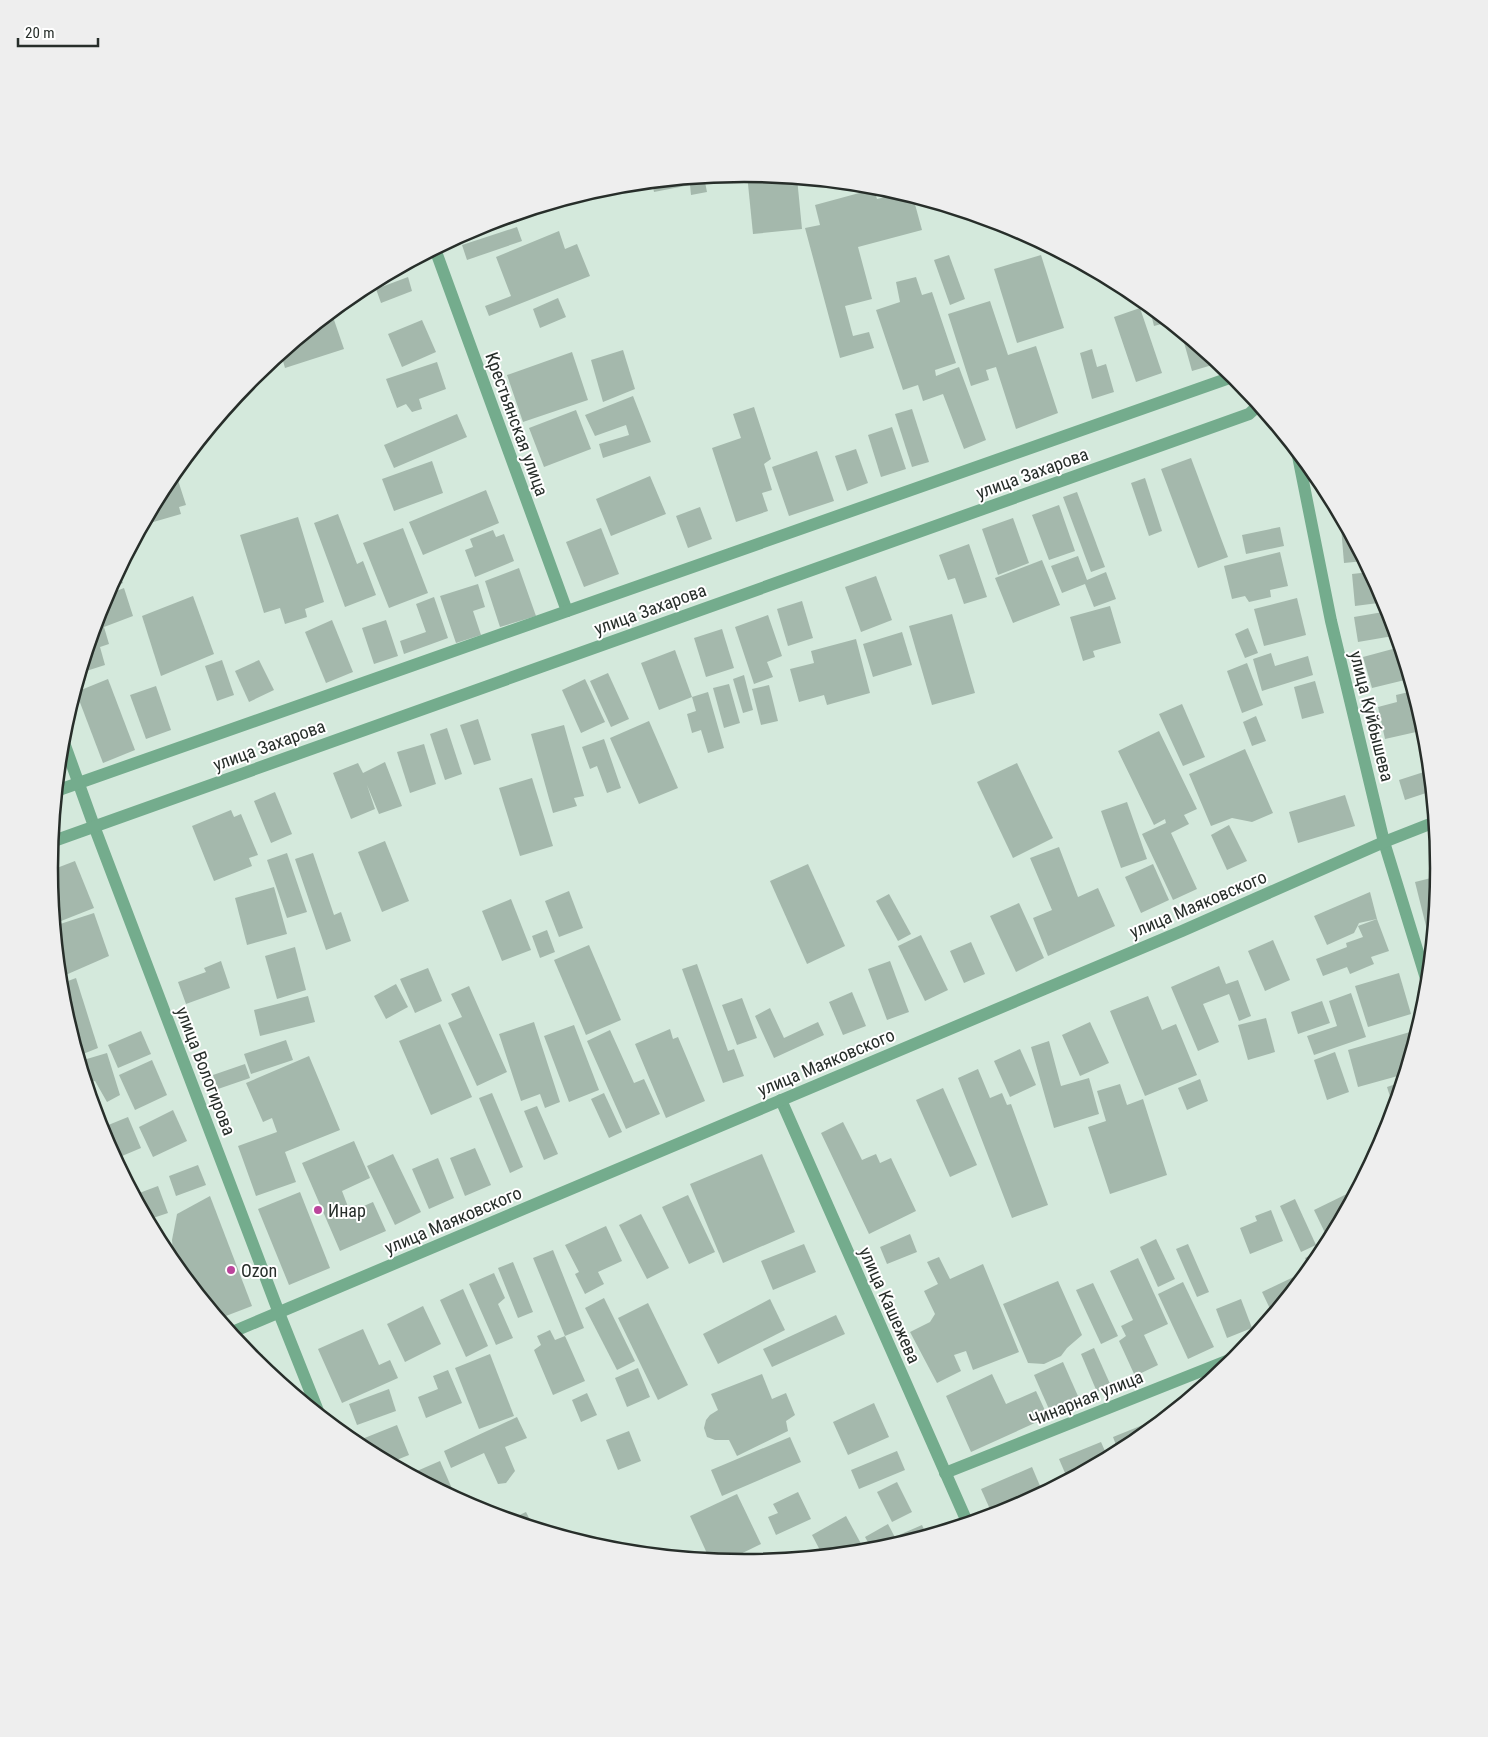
<svg xmlns="http://www.w3.org/2000/svg" width="1488" height="1737" viewBox="0 0 1488 1737" font-family="'Roboto Condensed',sans-serif">
  <rect width="100%" height="100%" fill="#d4e9dc"/>
  <!-- building -->
  <g fill="#a4b8ac">
    <polygon points="747,174 797,178 802,229 753,234"/>
    <polygon points="704,177 707,192 691,195 690,185 654,192 652,182"/>
    <polygon points="874,189 877,199 901,193 913,197 922,230 858,247 872,299 845,306 853,336 869,332 874,348 840,358 805,228 820,225 815,205"/>
    <polygon points="509,217 511,224 461,236 478,226"/>
    <polygon points="517,227 522,241 467,260 462,245"/>
    <polygon points="559,231 565,249 577,244 590,276 489,316 485,306 511,296 496,257"/>
    <polygon points="949,255 965,299 950,305 934,260"/>
    <polygon points="1041,255 1064,328 1017,343 994,269"/>
    <polygon points="404,266 406,272 360,291 359,290"/>
    <polygon points="408,277 412,291 381,303 376,289"/>
    <polygon points="916,277 922,295 932,292 956,363 935,370 936,376 959,367 986,440 964,449 943,394 923,401 918,385 903,390 876,310 900,302 896,282"/>
    <polygon points="558,298 566,317 540,328 533,309"/>
    <polygon points="990,301 1008,355 1036,346 1058,413 1016,429 996,367 986,370 989,380 971,386 948,314"/>
    <polygon points="1149,306 1169,322 1154,326"/>
    <polygon points="1140,308 1162,373 1136,382 1114,317"/>
    <polygon points="333,317 344,349 285,368 281,354 321,321"/>
    <polygon points="422,320 436,352 402,367 388,334"/>
    <polygon points="1188,338 1219,363 1192,371 1183,339"/>
    <polygon points="1092,349 1097,367 1106,364 1114,392 1092,399 1080,353"/>
    <polygon points="623,350 635,389 603,402 591,360"/>
    <polygon points="572,352 588,400 523,422 507,375"/>
    <polygon points="437,362 446,389 419,399 422,409 412,412 406,404 397,408 386,379"/>
    <polygon points="633,396 651,442 603,458 599,444 629,435 626,425 595,436 585,415"/>
    <polygon points="754,407 771,459 764,464 772,490 762,493 768,511 736,522 712,448 741,438 733,414"/>
    <polygon points="912,409 929,462 912,467 895,414"/>
    <polygon points="576,410 591,449 544,467 529,428"/>
    <polygon points="457,414 467,437 394,468 384,445"/>
    <polygon points="892,427 906,469 881,477 868,435"/>
    <polygon points="856,449 868,483 847,491 835,456"/>
    <polygon points="817,451 834,501 789,516 772,467"/>
    <polygon points="1191,458 1228,557 1198,568 1161,469"/>
    <polygon points="432,461 443,493 394,511 382,479"/>
    <polygon points="175,471 186,505 179,507 181,514 143,525 166,482"/>
    <polygon points="650,476 666,514 611,536 596,499"/>
    <polygon points="1145,478 1162,531 1149,536 1131,483"/>
    <polygon points="486,490 499,523 423,555 409,522"/>
    <polygon points="1077,492 1105,567 1091,572 1063,497"/>
    <polygon points="1329,495 1339,514 1332,515"/>
    <polygon points="1059,505 1075,551 1049,560 1032,515"/>
    <polygon points="700,507 712,539 688,548 676,516"/>
    <polygon points="338,514 357,564 363,561 376,595 345,607 314,523"/>
    <polygon points="298,517 324,602 305,609 307,617 285,624 280,608 264,613 240,535"/>
    <polygon points="1013,518 1029,563 998,575 982,529"/>
    <polygon points="1280,527 1284,546 1246,554 1242,535"/>
    <polygon points="1341,527 1346,527 1364,561 1344,563"/>
    <polygon points="403,528 428,593 389,608 363,543"/>
    <polygon points="601,528 619,574 584,587 566,542"/>
    <polygon points="493,530 496,537 504,534 514,561 475,577 465,550 473,547 470,539"/>
    <polygon points="969,544 987,597 964,604 955,578 948,580 939,555"/>
    <polygon points="1280,552 1288,586 1270,590 1271,597 1249,602 1245,596 1232,599 1224,566"/>
    <polygon points="1078,556 1087,580 1106,572 1116,599 1094,607 1085,584 1062,593 1051,566"/>
    <polygon points="1042,560 1060,605 1013,623 995,578"/>
    <polygon points="519,568 536,616 500,627 485,581"/>
    <polygon points="118,572 123,583 109,589"/>
    <polygon points="1370,572 1386,602 1355,606 1352,574"/>
    <polygon points="876,576 892,620 861,632 845,587"/>
    <polygon points="478,584 485,607 473,611 481,635 456,643 440,596"/>
    <polygon points="124,588 133,616 104,627 109,644 100,647 105,665 80,673 102,602 106,595"/>
    <polygon points="193,596 214,654 161,676 142,616"/>
    <polygon points="434,597 448,638 404,654 400,641 426,632 416,604"/>
    <polygon points="1297,598 1306,635 1264,646 1254,609"/>
    <polygon points="802,601 813,638 788,646 777,609"/>
    <polygon points="1110,606 1121,643 1093,651 1095,657 1083,661 1070,617"/>
    <polygon points="1389,611 1393,636 1358,642 1354,617"/>
    <polygon points="952,614 975,693 932,705 909,626"/>
    <polygon points="768,615 782,656 767,662 773,677 754,684 735,627"/>
    <polygon points="332,620 353,672 326,683 305,632"/>
    <polygon points="386,620 398,656 374,664 362,628"/>
    <polygon points="1248,628 1258,653 1245,658 1235,634"/>
    <polygon points="722,629 734,668 706,677 694,638"/>
    <polygon points="902,632 912,665 873,677 863,644"/>
    <polygon points="856,639 870,693 827,705 824,695 799,702 790,669 814,663 811,651"/>
    <polygon points="1400,647 1409,679 1372,688 1363,657"/>
    <polygon points="675,650 692,697 659,710 641,663"/>
    <polygon points="1271,653 1275,666 1308,656 1313,675 1262,691 1253,659"/>
    <polygon points="222,660 234,695 217,701 205,666"/>
    <polygon points="259,660 274,690 249,702 235,671"/>
    <polygon points="1247,663 1263,705 1242,713 1227,671"/>
    <polygon points="608,673 629,719 611,727 590,681"/>
    <polygon points="744,675 753,710 743,713 733,679"/>
    <polygon points="108,679 135,750 103,763 76,692"/>
    <polygon points="585,679 605,722 581,733 562,690"/>
    <polygon points="1315,681 1324,713 1302,719 1294,687"/>
    <polygon points="729,684 740,723 724,728 713,688"/>
    <polygon points="769,685 778,721 761,725 752,689"/>
    <polygon points="156,686 171,730 146,739 130,695"/>
    <polygon points="1413,691 1425,730 1385,739 1378,707 1397,702 1396,695"/>
    <polygon points="708,692 724,748 708,753 701,730 692,733 687,714 696,711 692,697"/>
    <polygon points="1182,704 1205,757 1183,766 1159,714"/>
    <polygon points="1256,716 1266,741 1252,746 1243,722"/>
    <polygon points="478,719 491,760 474,765 460,725"/>
    <polygon points="649,721 678,788 639,804 610,738"/>
    <polygon points="564,725 584,796 574,798 577,806 553,813 531,734"/>
    <polygon points="447,728 462,774 445,780 430,734"/>
    <polygon points="1159,731 1197,809 1184,815 1189,824 1171,833 1197,889 1173,900 1142,834 1166,823 1165,819 1154,825 1118,751"/>
    <polygon points="604,739 621,788 607,793 597,766 590,769 582,747"/>
    <polygon points="424,744 436,784 410,793 397,752"/>
    <polygon points="1245,749 1273,813 1252,822 1232,818 1211,826 1189,774"/>
    <polygon points="385,762 402,806 379,814 367,785 375,809 351,819 333,773 358,763 363,773"/>
    <polygon points="1017,763 1053,838 1013,858 977,782"/>
    <polygon points="1430,770 1432,791 1405,800 1399,780"/>
    <polygon points="532,778 553,846 520,856 499,788"/>
    <polygon points="275,792 292,834 271,843 254,801"/>
    <polygon points="1345,795 1355,826 1298,843 1289,812"/>
    <polygon points="1127,802 1147,859 1121,868 1101,811"/>
    <polygon points="231,810 234,817 241,814 258,855 249,858 252,866 214,881 192,826"/>
    <polygon points="1229,825 1247,861 1227,870 1211,835"/>
    <polygon points="385,841 409,901 382,912 358,852"/>
    <polygon points="1059,847 1078,897 1098,888 1115,926 1048,956 1033,918 1052,910 1030,858"/>
    <polygon points="287,853 307,912 287,918 267,860"/>
    <polygon points="313,853 334,915 341,912 351,941 326,950 295,859"/>
    <polygon points="75,861 94,908 56,923 53,915 49,871"/>
    <polygon points="808,864 845,946 807,964 770,881"/>
    <polygon points="1153,864 1169,900 1141,913 1125,877"/>
    <polygon points="1439,876 1433,928 1427,930 1415,882"/>
    <polygon points="274,887 287,934 247,945 235,898"/>
    <polygon points="569,891 583,928 559,937 545,901"/>
    <polygon points="1370,892 1377,919 1359,923 1354,933 1327,945 1314,916"/>
    <polygon points="889,894 911,934 898,941 876,901"/>
    <polygon points="511,899 531,950 502,961 482,911"/>
    <polygon points="1019,903 1044,958 1016,972 990,916"/>
    <polygon points="94,913 109,956 61,977 54,926"/>
    <polygon points="1377,919 1389,951 1371,957 1374,964 1350,974 1347,967 1323,976 1316,959 1347,947 1346,943 1363,937 1358,926"/>
    <polygon points="547,930 555,952 540,958 532,936"/>
    <polygon points="921,935 948,990 925,1001 898,946"/>
    <polygon points="1273,940 1290,980 1265,991 1248,951"/>
    <polygon points="971,942 985,974 964,983 950,951"/>
    <polygon points="589,945 621,1020 586,1035 554,960"/>
    <polygon points="295,947 306,990 277,999 265,956"/>
    <polygon points="221,961 230,988 186,1004 178,982 206,972 204,968"/>
    <polygon points="890,961 909,1012 887,1020 868,969"/>
    <polygon points="697,964 728,1051 734,1049 744,1076 723,1083 682,969"/>
    <polygon points="1219,966 1226,984 1238,980 1251,1016 1239,1021 1229,994 1203,1004 1219,1042 1198,1051 1171,987"/>
    <polygon points="428,968 442,1001 415,1013 400,979"/>
    <polygon points="1399,973 1411,1014 1368,1027 1355,986"/>
    <polygon points="76,978 98,1048 78,1056 62,1004 60,984"/>
    <polygon points="396,984 408,1007 386,1019 374,996"/>
    <polygon points="469,986 507,1072 477,1086 448,1023 462,1017 451,994"/>
    <polygon points="852,992 866,1026 843,1035 829,1002"/>
    <polygon points="1351,993 1366,1037 1314,1055 1307,1036 1337,1026 1329,1001"/>
    <polygon points="308,996 315,1022 260,1036 254,1010"/>
    <polygon points="1148,996 1162,1030 1176,1024 1197,1075 1145,1096 1110,1011"/>
    <polygon points="742,998 757,1038 737,1045 722,1005"/>
    <polygon points="1322,1001 1330,1023 1298,1034 1291,1012"/>
    <polygon points="770,1008 784,1038 818,1022 824,1035 774,1058 755,1016"/>
    <polygon points="1266,1018 1275,1052 1248,1060 1238,1025"/>
    <polygon points="534,1022 560,1102 545,1108 540,1094 521,1101 499,1034"/>
    <polygon points="1090,1022 1109,1063 1080,1076 1062,1035"/>
    <polygon points="440,1024 472,1097 431,1115 399,1041"/>
    <polygon points="574,1025 599,1090 569,1102 544,1036"/>
    <polygon points="670,1029 673,1039 678,1037 705,1101 666,1118 635,1044"/>
    <polygon points="610,1030 634,1083 644,1079 660,1114 626,1129 587,1041"/>
    <polygon points="1417,1030 1405,1074 1358,1087 1348,1050"/>
    <polygon points="141,1031 151,1054 118,1068 108,1045"/>
    <polygon points="286,1040 293,1060 251,1074 244,1054"/>
    <polygon points="1049,1041 1061,1086 1089,1078 1099,1114 1054,1128 1031,1047"/>
    <polygon points="1020,1049 1036,1085 1010,1097 994,1061"/>
    <polygon points="1335,1052 1349,1092 1327,1100 1314,1060"/>
    <polygon points="107,1053 120,1095 107,1102 95,1081 86,1082 80,1061"/>
    <polygon points="309,1056 340,1130 285,1152 296,1182 256,1196 238,1146 277,1132 272,1118 263,1122 246,1083"/>
    <polygon points="152,1060 167,1095 135,1110 119,1075"/>
    <polygon points="245,1064 250,1078 218,1089 213,1075"/>
    <polygon points="978,1069 990,1098 1002,1093 1007,1105 1011,1104 1048,1205 1012,1218 958,1078"/>
    <polygon points="1200,1079 1208,1101 1187,1110 1178,1088"/>
    <polygon points="1402,1082 1394,1109 1387,1087"/>
    <polygon points="1120,1084 1127,1105 1143,1099 1167,1175 1110,1194 1088,1127 1106,1121 1097,1091"/>
    <polygon points="943,1088 977,1165 950,1177 916,1100"/>
    <polygon points="492,1093 523,1167 510,1173 479,1098"/>
    <polygon points="604,1093 622,1132 609,1138 591,1099"/>
    <polygon points="537,1106 558,1154 544,1160 524,1111"/>
    <polygon points="173,1110 187,1141 153,1157 139,1127"/>
    <polygon points="128,1117 141,1148 115,1159 101,1128"/>
    <polygon points="843,1122 862,1160 876,1154 880,1163 891,1158 916,1211 869,1234 821,1133"/>
    <polygon points="354,1141 370,1178 342,1191 350,1212 373,1202 386,1231 340,1251 302,1163"/>
    <polygon points="475,1148 491,1185 465,1196 450,1158"/>
    <polygon points="393,1154 421,1212 395,1225 367,1166"/>
    <polygon points="762,1154 795,1232 723,1263 690,1184"/>
    <polygon points="438,1158 454,1198 429,1209 412,1169"/>
    <polygon points="198,1165 206,1185 176,1196 169,1176"/>
    <polygon points="158,1186 168,1213 147,1220 134,1195"/>
    <polygon points="1357,1189 1333,1234 1327,1237 1314,1210"/>
    <polygon points="300,1192 330,1268 289,1285 258,1209"/>
    <polygon points="688,1195 715,1252 689,1264 662,1207"/>
    <polygon points="210,1196 252,1306 218,1319 174,1265 172,1240 177,1214"/>
    <polygon points="1295,1199 1316,1245 1301,1252 1280,1206"/>
    <polygon points="1271,1210 1283,1241 1250,1254 1240,1228 1257,1221 1255,1216"/>
    <polygon points="641,1214 669,1268 647,1279 619,1225"/>
    <polygon points="606,1226 622,1261 598,1272 604,1284 585,1294 575,1274 579,1272 565,1245"/>
    <polygon points="910,1234 917,1252 887,1264 880,1247"/>
    <polygon points="1156,1239 1175,1279 1158,1287 1140,1247"/>
    <polygon points="804,1244 816,1272 773,1290 761,1261"/>
    <polygon points="1188,1244 1209,1292 1197,1297 1176,1249"/>
    <polygon points="1326,1247 1322,1255 1310,1269 1305,1258"/>
    <polygon points="553,1250 584,1328 565,1336 533,1258"/>
    <polygon points="939,1257 950,1279 983,1264 1019,1352 973,1370 966,1351 954,1355 961,1371 937,1383 910,1332 930,1322 935,1314 924,1291 938,1284 927,1262"/>
    <polygon points="1138,1258 1168,1324 1144,1335 1158,1365 1135,1376 1119,1341 1126,1336 1121,1326 1133,1320 1110,1271"/>
    <polygon points="513,1262 533,1312 518,1318 498,1268"/>
    <polygon points="1304,1272 1306,1275 1273,1315 1262,1292"/>
    <polygon points="494,1273 505,1298 498,1304 513,1338 496,1345 469,1284"/>
    <polygon points="1058,1281 1082,1335 1067,1348 1061,1356 1044,1364 1028,1363 1003,1304"/>
    <polygon points="1183,1282 1214,1347 1188,1359 1158,1294"/>
    <polygon points="1093,1283 1118,1336 1101,1344 1076,1290"/>
    <polygon points="463,1289 488,1346 466,1357 440,1300"/>
    <polygon points="604,1298 635,1361 617,1370 585,1308"/>
    <polygon points="770,1299 785,1330 718,1364 703,1334"/>
    <polygon points="1241,1299 1252,1328 1227,1338 1216,1309"/>
    <polygon points="648,1303 688,1385 658,1400 618,1318"/>
    <polygon points="423,1306 441,1344 405,1362 387,1324"/>
    <polygon points="836,1315 845,1334 772,1367 763,1349"/>
    <polygon points="363,1329 379,1365 390,1360 398,1378 342,1403 318,1349"/>
    <polygon points="550,1330 555,1340 565,1336 585,1381 553,1395 534,1350 541,1345 537,1336"/>
    <polygon points="1094,1348 1111,1386 1097,1392 1081,1354"/>
    <polygon points="262,1354 271,1375 251,1359"/>
    <polygon points="490,1354 514,1416 479,1429 455,1368"/>
    <polygon points="1063,1362 1081,1403 1052,1416 1034,1375"/>
    <polygon points="638,1368 650,1397 627,1407 615,1378"/>
    <polygon points="448,1370 462,1403 426,1418 418,1397 438,1389 433,1376"/>
    <polygon points="762,1374 772,1399 786,1393 795,1415 786,1421 788,1431 737,1456 729,1440 715,1440 707,1437 704,1428 706,1420 710,1415 718,1410 711,1394"/>
    <polygon points="992,1374 1006,1404 1036,1391 1048,1417 971,1452 946,1396"/>
    <polygon points="389,1389 396,1411 357,1425 349,1404"/>
    <polygon points="587,1393 597,1415 581,1422 572,1400"/>
    <polygon points="874,1403 889,1437 848,1455 833,1422"/>
    <polygon points="1165,1416 1166,1418 1130,1447 1119,1453 1113,1437"/>
    <polygon points="517,1417 527,1438 505,1447 515,1471 506,1483 498,1484 484,1453 451,1468 444,1451"/>
    <polygon points="397,1425 409,1455 389,1463 368,1452 362,1439"/>
    <polygon points="629,1431 641,1461 618,1470 606,1440"/>
    <polygon points="790,1437 801,1462 722,1496 711,1470"/>
    <polygon points="1101,1442 1108,1458 1068,1480 1059,1459"/>
    <polygon points="897,1451 905,1470 859,1489 851,1470"/>
    <polygon points="440,1461 457,1500 410,1474"/>
    <polygon points="1032,1467 1043,1493 1010,1511 993,1516 981,1489"/>
    <polygon points="897,1482 912,1512 892,1522 877,1492"/>
    <polygon points="798,1492 811,1519 776,1535 768,1517 778,1513 773,1504"/>
    <polygon points="737,1494 761,1544 724,1562 710,1560 690,1516"/>
    <polygon points="526,1512 533,1526 531,1527 509,1520"/>
    <polygon points="846,1516 865,1551 823,1556 812,1535"/>
    <polygon points="888,1524 899,1545 873,1551 865,1537"/>
    <polygon points="922,1525 927,1536 903,1543 899,1535"/>
  </g>
  <g fill="none" stroke-linecap="round" stroke-linejoin="round">
    <!-- minor -->
    <g stroke="#74ac8d" stroke-width="12">
      <polyline points="435,249 567,611"/>
      <polyline points="1297,451 1331,621 1384,842 1428,985"/>
      <polyline points="62,737 94,826 279,1313 320,1416"/>
      <polyline points="56,791 1235,376"/>
      <polyline points="51,842 1249,414 1259,405"/>
      <polyline points="781,1100 968,1524"/>
      <polyline points="230,1333 1182,931 1384,842 1435,822"/>
      <polyline points="945,1473 1239,1356"/>
    </g>
  </g>
  <!-- markers -->
  <g fill="#bb459c" stroke="#fff" stroke-width="2">
    <circle cx="318" cy="1210" r="5"/>
    <circle cx="231" cy="1270" r="5"/>
  </g>
  <g text-anchor="middle" dominant-baseline="central" stroke-width="4" stroke-linejoin="round" paint-order="stroke">
    <!-- street labels -->
    <g font-size="18" fill="#272e2a" stroke="#fff">
      <text transform="translate(517 424) rotate(70)">Крестьянская улица</text>
      <text transform="translate(1032 473) rotate(-20)">улица Захарова</text>
      <text transform="translate(650 609) rotate(-20)">улица Захарова</text>
      <text transform="translate(1372 716) rotate(76)">улица Куйбышева</text>
      <text transform="translate(269 745) rotate(-20)">улица Захарова</text>
      <text transform="translate(1198 904) rotate(-23)">улица Маяковского</text>
      <text transform="translate(826 1062) rotate(-23)">улица Маяковского</text>
      <text transform="translate(206 1071) rotate(69)">улица Вологирова</text>
      <text transform="translate(453 1220) rotate(-23)">улица Маяковского</text>
      <text transform="translate(890 1305) rotate(66)">улица Кашежева</text>
      <text transform="translate(1086 1398) rotate(-22)">Чинарная улица</text>
    </g>
    <!-- poi labels -->
    <g font-size="18" fill="#272e2a" stroke="#fff" text-anchor="start">
      <text x="328" y="1210">Инар</text>
      <text x="241" y="1270">Ozon</text>
    </g>
  </g>
  <!-- crop -->
  <path d="M0 0H1488V1737H0ZM58 868a686 686 0 1 1 1372 0a686 686 0 1 1-1372 0Z" fill="#eee" fill-rule="evenodd"/>
  <path fill="none" stroke="#272e2a" stroke-width="2.5" d="M58 868a686 686 0 1 1 1372 0a686 686 0 1 1-1372 0Z"/>
  <!-- scale -->
  <path d="M18 38v8h80v-8" fill="none" stroke="#272e2a" stroke-width="2.5"/>
  <text x="25" y="38" font-size="15" fill="#272e2a" stroke="#ffffff" stroke-width="4" paint-order="stroke">20 m</text>
</svg>
